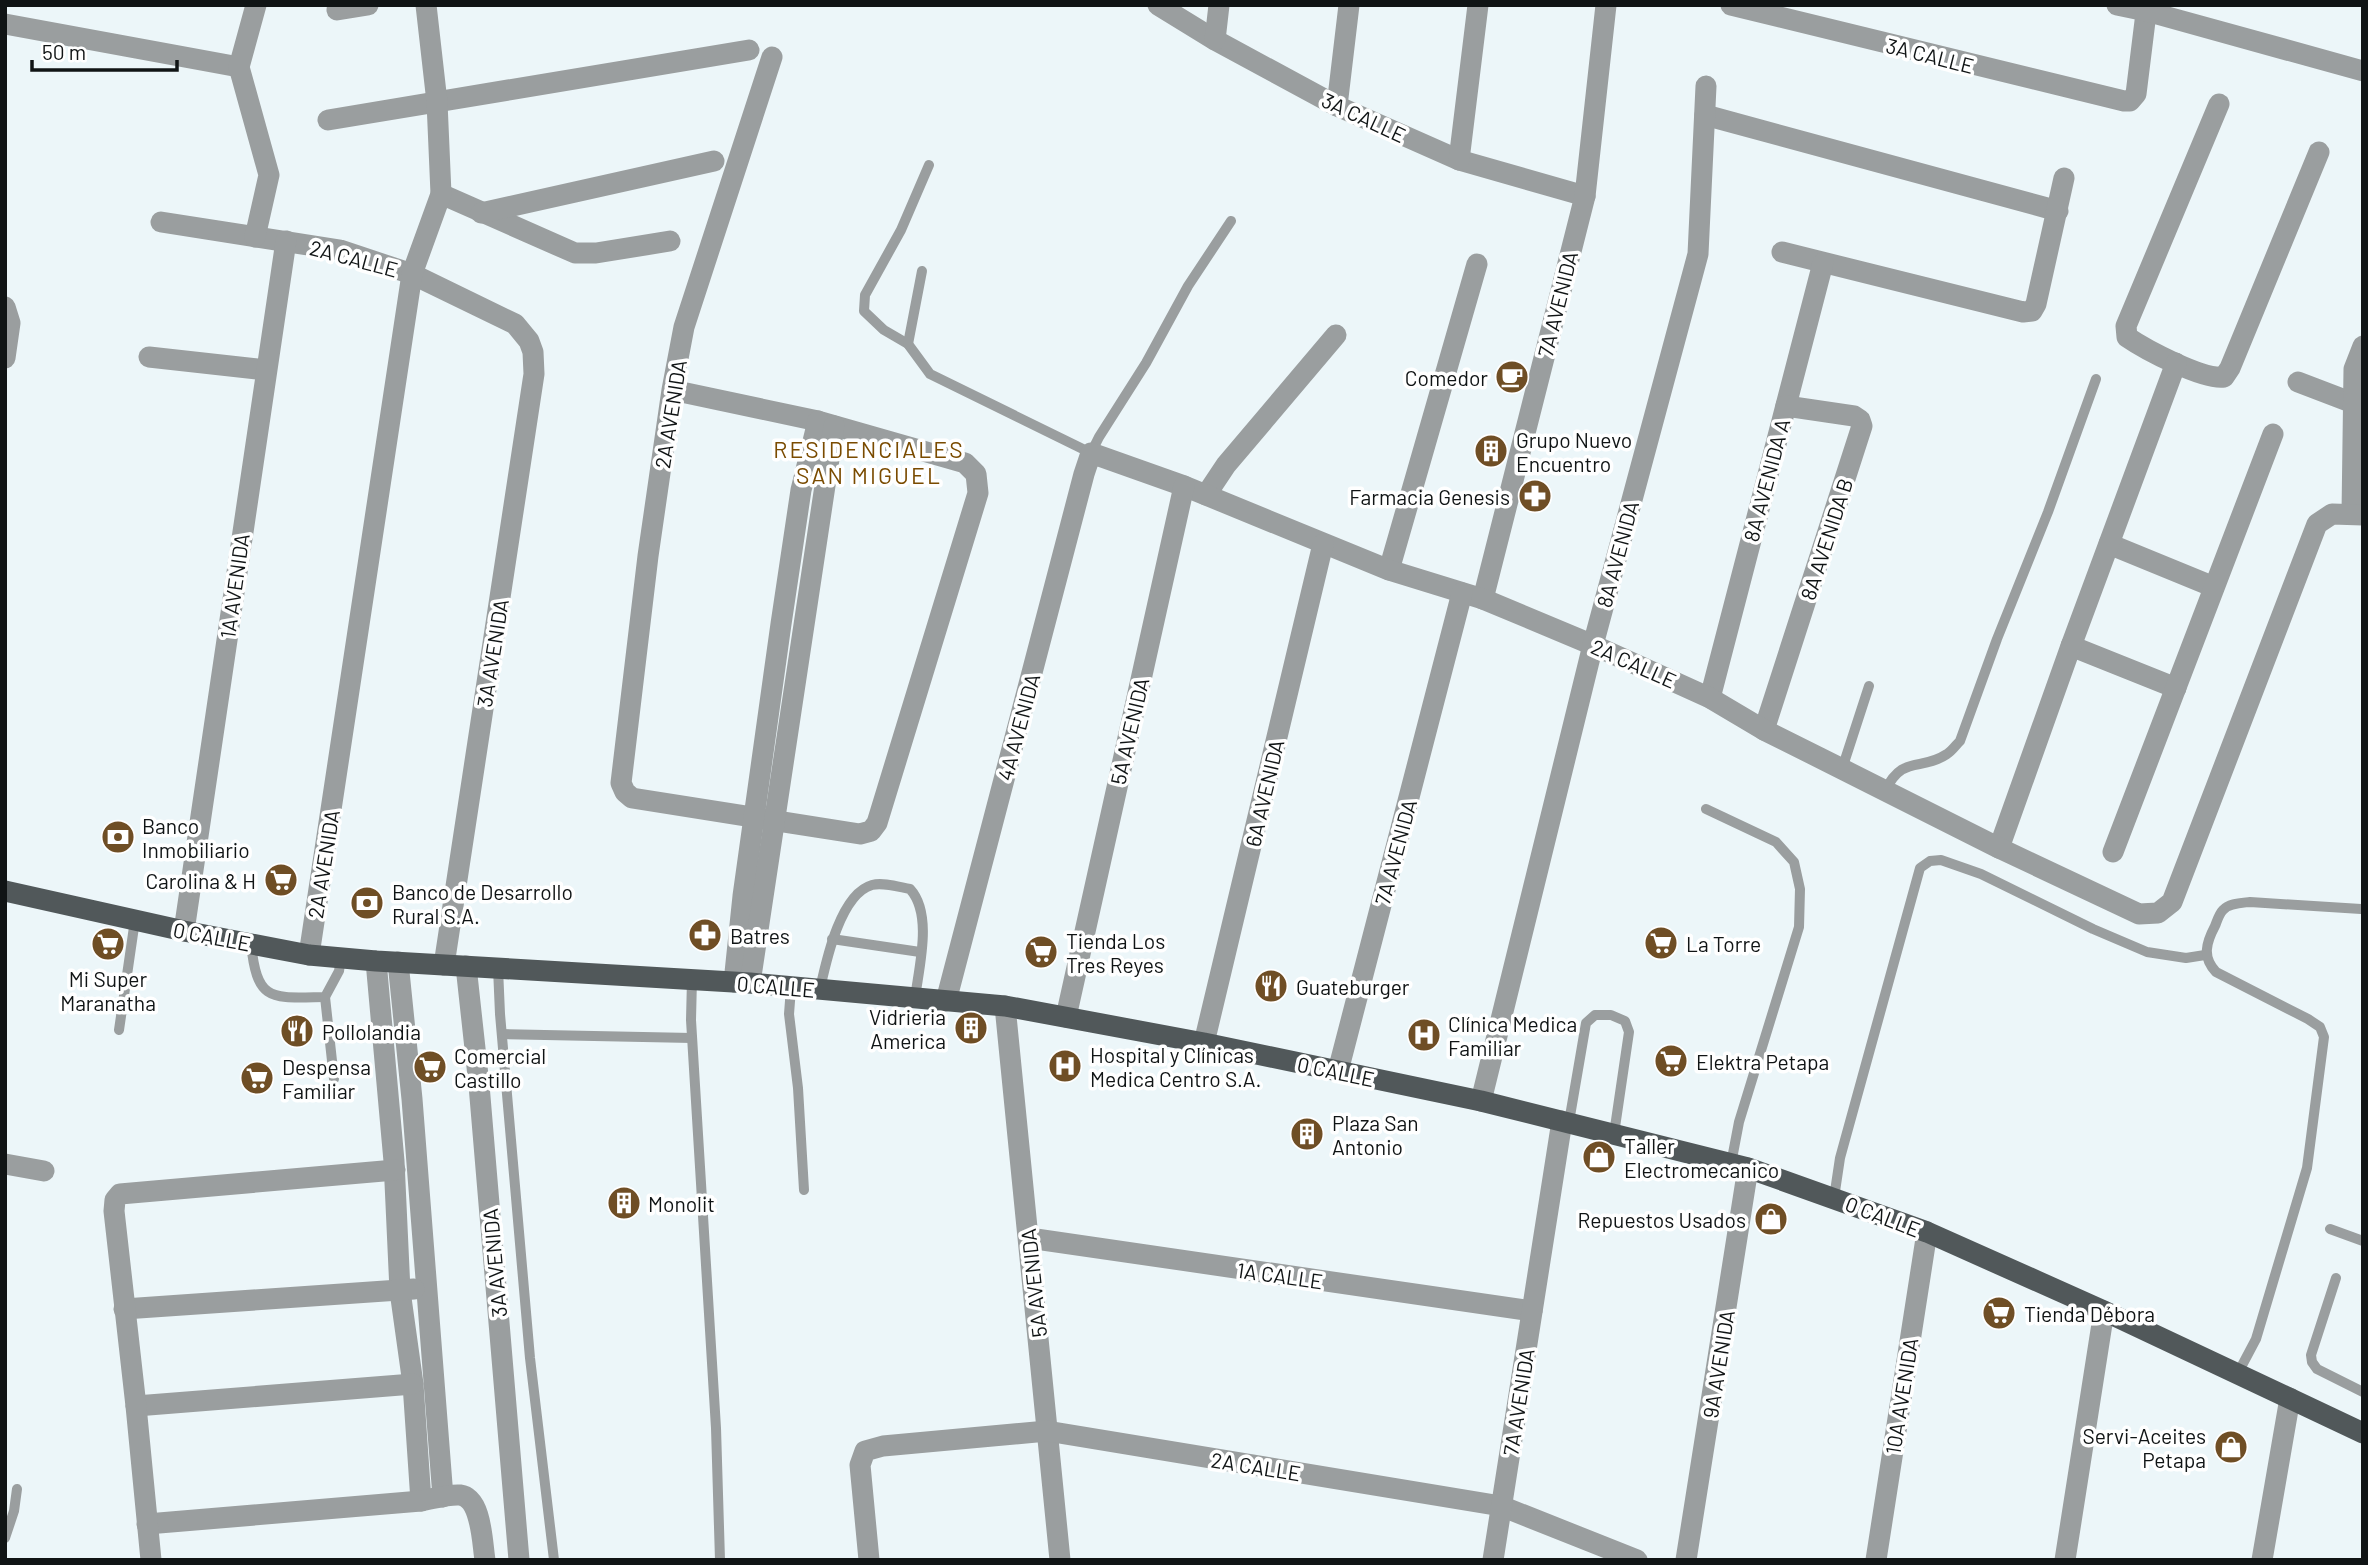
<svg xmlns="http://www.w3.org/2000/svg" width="2368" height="1565" viewBox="0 0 2368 1565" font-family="Barlow,sans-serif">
  <rect width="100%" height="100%" fill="#ecf6f9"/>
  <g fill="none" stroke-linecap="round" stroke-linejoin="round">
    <!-- lane -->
    <g stroke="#9a9e9f" stroke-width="10">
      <polyline points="929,165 901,230 865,295 864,311 884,330 908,344 930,374 1091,453 1099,437 1146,363 1188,286 1231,221"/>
      <polyline points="908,344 922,271"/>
      <polyline points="1842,769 1869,686"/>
      <path d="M1885 791C1903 754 1920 772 1947 754 1952 751 1956 745 1960 741L1997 639 2048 512 2096 379"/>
      <polyline points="1706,809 1776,842 1794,862 1800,889 1799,927 1739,1122 1731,1164"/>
      <polyline points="832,939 920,952"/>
      <path d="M251 943C257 1003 271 998 325 997L339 971 341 958"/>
      <polyline points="498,968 500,1014 530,1358 554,1560"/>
      <polyline points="692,979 691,1020 716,1428 720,1560"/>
      <polyline points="791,988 789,1014 798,1088 804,1190"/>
      <path d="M820 989C826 962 840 894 872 885 883 882 899 887 910 889 933 914 919 967 915 998"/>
      <polyline points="325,997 334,1079"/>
      <polyline points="119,1030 135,920"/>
      <polyline points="502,1034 692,1038"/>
      <polyline points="1569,1122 1586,1023 1595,1015 1611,1015 1625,1021 1629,1032 1614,1134"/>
      <polyline points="1834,1198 1840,1158 1920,868 1930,861 1941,860 1981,874 2093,929 2147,952 2186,958 2205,955"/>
      <polyline points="2330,1229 2363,1241"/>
      <polyline points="2336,1278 2311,1355 2312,1362 2317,1369 2363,1392"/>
      <path d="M2238 1373 2256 1339 2307 1168 2324 1037 2320 1027 2308 1019 2216 972C2202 957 2206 943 2215 926 2217 921 2219 914 2223 910 2229 903 2241 903 2250 902L2361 909"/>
      <polyline points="5,1538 14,1511 17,1489"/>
    </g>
    <!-- street -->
    <g stroke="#9a9e9f" stroke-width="21">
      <polyline points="1158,5 1215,40 1337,106 1459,160 1585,196"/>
      <polyline points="1731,5 2124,101 2130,101 2136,94 2147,5"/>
      <polyline points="2117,5 2146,11 2363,71"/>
      <polyline points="337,10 368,5"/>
      <polyline points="5,24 239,67"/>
      <polyline points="1215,40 1219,5"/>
      <path d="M2219 104 2126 326 2127 337C2146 350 2203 380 2224 377L2230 368 2319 152"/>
      <polyline points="1337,106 1349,5"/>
      <polyline points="1705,115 2058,211"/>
      <polyline points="328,120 749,50"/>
      <polyline points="1459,160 1478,5"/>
      <polyline points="441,194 575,253 596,253 670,241"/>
      <polyline points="481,213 714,161"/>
      <polyline points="161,222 340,250 412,274 515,324 529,341 533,352 534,374 444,965"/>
      <polyline points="255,237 269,175 239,67 256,5"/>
      <polyline points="1782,252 2023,312 2032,311 2036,304 2064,178"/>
      <polyline points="5,307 10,323 5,358"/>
      <polyline points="149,357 266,370"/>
      <polyline points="2298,382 2353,403"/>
      <polyline points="672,390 818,421 965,463 976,474 978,493 877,823 871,831 860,834 632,798 625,792 621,783 648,556 672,390 684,327 772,57"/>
      <polyline points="1206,495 1226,465 1336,335"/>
      <polyline points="2352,514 2354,369 2363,346"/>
      <polyline points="2109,544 2214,587"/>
      <polyline points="1389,570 1477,264"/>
      <polyline points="1483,599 1585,196 1606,5"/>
      <polyline points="2071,646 2176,688"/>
      <polyline points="1710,698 1823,263"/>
      <polyline points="1764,730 1862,426 1860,420 1854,416 1786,406"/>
      <polyline points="1999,848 2071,646 2176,363"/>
      <polyline points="2113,852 2273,434"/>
      <polyline points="184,931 286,241"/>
      <polyline points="309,955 412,274 441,194 437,102 426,5"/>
      <polyline points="376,961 394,1161 400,1291 413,1384 421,1501"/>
      <polyline points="398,962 412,1099 443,1497"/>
      <polyline points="466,966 479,1085 519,1560"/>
      <polyline points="734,982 743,896 781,624 801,490 818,421"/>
      <polyline points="750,983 834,426"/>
      <polyline points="946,1001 1084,474 1091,453 1184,486 1389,570 1483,599 1593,645 1710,698 1764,730 1842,769 1999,848 2139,914 2158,913 2172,902 2317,524 2332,514 2363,515"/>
      <polyline points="1005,1006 1060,1560"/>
      <polyline points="1066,1017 1184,486"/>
      <polyline points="1204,1043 1323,544"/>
      <polyline points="1338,1071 1462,593"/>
      <polyline points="1481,1101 1593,645 1698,254 1706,86"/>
      <polyline points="5,1164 44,1171"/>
      <polyline points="1029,1238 1532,1311"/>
      <polyline points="124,1309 414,1289"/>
      <polyline points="136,1406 413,1384"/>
      <path d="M147 1524 421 1501C433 1499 448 1494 460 1495 482 1498 482 1542 485 1560"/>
      <polyline points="151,1560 136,1406 114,1211 115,1200 120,1194 395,1170"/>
      <polyline points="869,1560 860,1465 865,1451 883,1446 1047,1431 1501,1506 1637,1560"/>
      <polyline points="1493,1560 1562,1121"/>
      <polyline points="1686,1560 1748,1168"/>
      <polyline points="1876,1560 1927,1232"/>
      <polyline points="2065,1560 2104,1311"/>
      <polyline points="2262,1560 2290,1398"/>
    </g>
    <!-- primary -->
    <polyline stroke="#51585a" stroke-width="21" points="5,891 184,931 309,955 376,961 750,983 1005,1006 1204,1043 1481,1101 1748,1168 1927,1232 2104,1311 2363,1433"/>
  </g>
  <!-- icons -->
  <defs>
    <symbol id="cafe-disc" viewBox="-11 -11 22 22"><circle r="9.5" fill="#6f4e25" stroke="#fff"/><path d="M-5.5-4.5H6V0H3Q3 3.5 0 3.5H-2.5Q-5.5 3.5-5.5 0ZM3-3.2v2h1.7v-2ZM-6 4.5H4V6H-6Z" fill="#fff"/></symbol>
    <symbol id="building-disc" viewBox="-11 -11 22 22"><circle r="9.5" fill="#6f4e25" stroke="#fff"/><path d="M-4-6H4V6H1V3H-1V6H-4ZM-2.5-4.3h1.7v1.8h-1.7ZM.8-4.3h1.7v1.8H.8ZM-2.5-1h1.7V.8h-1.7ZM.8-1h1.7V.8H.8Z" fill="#fff"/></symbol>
    <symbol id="pharmacy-disc" viewBox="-11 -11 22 22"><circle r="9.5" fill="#6f4e25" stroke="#fff"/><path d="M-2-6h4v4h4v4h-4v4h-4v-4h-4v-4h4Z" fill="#fff"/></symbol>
    <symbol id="bank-disc" viewBox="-11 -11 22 22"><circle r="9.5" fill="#6f4e25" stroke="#fff"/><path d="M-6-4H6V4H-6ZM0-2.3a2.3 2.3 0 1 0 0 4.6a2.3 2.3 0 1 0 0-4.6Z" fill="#fff"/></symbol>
    <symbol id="supermarket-disc" viewBox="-11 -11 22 22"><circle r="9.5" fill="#6f4e25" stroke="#fff"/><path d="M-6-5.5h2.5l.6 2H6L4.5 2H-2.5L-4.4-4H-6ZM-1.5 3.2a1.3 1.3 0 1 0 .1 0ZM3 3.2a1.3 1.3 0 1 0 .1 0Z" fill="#fff"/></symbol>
    <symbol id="restaurant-disc" viewBox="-11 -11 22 22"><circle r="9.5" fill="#6f4e25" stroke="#fff"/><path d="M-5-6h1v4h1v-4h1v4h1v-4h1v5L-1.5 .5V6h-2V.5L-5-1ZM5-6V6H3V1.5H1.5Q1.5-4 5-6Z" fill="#fff"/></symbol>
    <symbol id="hospital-disc" viewBox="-11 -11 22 22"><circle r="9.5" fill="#6f4e25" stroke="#fff"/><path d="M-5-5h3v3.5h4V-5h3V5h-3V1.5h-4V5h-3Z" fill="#fff"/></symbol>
    <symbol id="shop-disc" viewBox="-11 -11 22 22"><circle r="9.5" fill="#6f4e25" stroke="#fff"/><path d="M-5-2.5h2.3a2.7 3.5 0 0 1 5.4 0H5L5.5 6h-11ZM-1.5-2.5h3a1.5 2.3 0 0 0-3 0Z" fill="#fff"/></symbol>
  </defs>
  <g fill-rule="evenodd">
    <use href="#cafe-disc" x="1493" y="358" width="38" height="38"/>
    <use href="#building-disc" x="1472" y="432" width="38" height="38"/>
    <use href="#pharmacy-disc" x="1516" y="477" width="38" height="38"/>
    <use href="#bank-disc" x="99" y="818" width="38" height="38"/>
    <use href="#supermarket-disc" x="262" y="861" width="38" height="38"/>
    <use href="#bank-disc" x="348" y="884" width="38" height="38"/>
    <use href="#pharmacy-disc" x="686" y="916" width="38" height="38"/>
    <use href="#supermarket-disc" x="1642" y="924" width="38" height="38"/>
    <use href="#supermarket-disc" x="89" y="925" width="38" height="38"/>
    <use href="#supermarket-disc" x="1022" y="933" width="38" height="38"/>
    <use href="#restaurant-disc" x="1252" y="967" width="38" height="38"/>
    <use href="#building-disc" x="952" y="1009" width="38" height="38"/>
    <use href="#restaurant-disc" x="278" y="1012" width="38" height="38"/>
    <use href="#hospital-disc" x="1405" y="1016" width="38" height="38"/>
    <use href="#supermarket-disc" x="1652" y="1042" width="38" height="38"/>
    <use href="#hospital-disc" x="1046" y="1047" width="38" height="38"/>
    <use href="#supermarket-disc" x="411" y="1048" width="38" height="38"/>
    <use href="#supermarket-disc" x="238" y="1059" width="38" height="38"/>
    <use href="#building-disc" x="1288" y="1115" width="38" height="38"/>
    <use href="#shop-disc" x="1580" y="1138" width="38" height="38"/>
    <use href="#building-disc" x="605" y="1184" width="38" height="38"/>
    <use href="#shop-disc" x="1752" y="1200" width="38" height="38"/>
    <use href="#supermarket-disc" x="1980" y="1294" width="38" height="38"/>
    <use href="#shop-disc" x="2212" y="1428" width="38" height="38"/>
  </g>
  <g text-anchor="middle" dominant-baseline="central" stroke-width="7" stroke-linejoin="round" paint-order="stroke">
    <!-- street labels -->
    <g font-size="21" fill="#101415" stroke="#fff">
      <text transform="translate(1930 55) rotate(14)">3A CALLE</text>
      <text transform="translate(1364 117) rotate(25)">3A CALLE</text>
      <text transform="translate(354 258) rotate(15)">2A CALLE</text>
      <text transform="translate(1557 304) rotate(-76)">7A AVENIDA</text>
      <text transform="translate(670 414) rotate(-81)">2A AVENIDA</text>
      <text transform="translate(1766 480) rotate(-75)">8A AVENIDA A</text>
      <text transform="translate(1826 539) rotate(-72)">8A AVENIDA B</text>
      <text transform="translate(1617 554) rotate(-75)">8A AVENIDA</text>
      <text transform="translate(234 586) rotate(-82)">1A AVENIDA</text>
      <text transform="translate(492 653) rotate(-81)">3A AVENIDA</text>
      <text transform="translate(1634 663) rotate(24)">2A CALLE</text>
      <text transform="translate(1018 727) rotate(-75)">4A AVENIDA</text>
      <text transform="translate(1129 731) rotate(-77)">5A AVENIDA</text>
      <text transform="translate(1264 793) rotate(-77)">6A AVENIDA</text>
      <text transform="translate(1395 852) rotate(-75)">7A AVENIDA</text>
      <text transform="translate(323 864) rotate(-81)">2A AVENIDA</text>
      <text transform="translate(212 936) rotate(11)">0 CALLE</text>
      <text transform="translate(776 986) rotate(5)">0 CALLE</text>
      <text transform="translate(1336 1071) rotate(12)">0 CALLE</text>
      <text transform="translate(1883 1216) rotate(21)">0 CALLE</text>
      <text transform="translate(494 1263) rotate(-95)">3A AVENIDA</text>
      <text transform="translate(1280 1275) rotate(8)">1A CALLE</text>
      <text transform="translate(1033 1283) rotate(-96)">5A AVENIDA</text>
      <text transform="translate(1718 1364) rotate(-81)">9A AVENIDA</text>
      <text transform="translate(1901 1396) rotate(-81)">10A AVENIDA</text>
      <text transform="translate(1518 1402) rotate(-81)">7A AVENIDA</text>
      <text transform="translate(1256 1466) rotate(9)">2A CALLE</text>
    </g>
    <!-- poi labels -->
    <g font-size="21" fill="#101415" stroke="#fff" text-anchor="start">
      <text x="1488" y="377" text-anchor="end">Comedor</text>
      <text x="1516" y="439">Grupo Nuevo<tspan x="1516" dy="24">Encuentro</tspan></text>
      <text x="1510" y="496" text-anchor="end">Farmacia Genesis</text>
      <text x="142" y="825">Banco<tspan x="142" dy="24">Inmobiliario</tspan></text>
      <text x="256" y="880" text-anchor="end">Carolina &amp; H</text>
      <text x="392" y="891">Banco de Desarrollo<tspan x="392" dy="24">Rural S.A.</tspan></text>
      <text x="730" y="935">Batres</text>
      <text x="1066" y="940">Tienda Los<tspan x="1066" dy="24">Tres Reyes</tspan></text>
      <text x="1686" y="943">La Torre</text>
      <text x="108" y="978" text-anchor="middle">Mi Super<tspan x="108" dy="24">Maranatha</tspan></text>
      <text x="1296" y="986">Guateburger</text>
      <text x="946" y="1016" text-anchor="end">Vidrieria<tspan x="946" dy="24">America</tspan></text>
      <text x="1448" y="1023">Clínica Medica<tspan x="1448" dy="24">Familiar</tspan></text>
      <text x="322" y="1031">Pollolandia</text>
      <text x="1090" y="1054">Hospital y Clínicas<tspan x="1090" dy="24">Medica Centro S.A.</tspan></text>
      <text x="454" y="1055">Comercial<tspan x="454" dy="24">Castillo</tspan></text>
      <text x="1696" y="1061">Elektra Petapa</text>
      <text x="282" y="1066">Despensa<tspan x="282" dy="24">Familiar</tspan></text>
      <text x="1332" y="1122">Plaza San<tspan x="1332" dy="24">Antonio</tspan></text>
      <text x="1624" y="1145">Taller<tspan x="1624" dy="24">Electromecanico</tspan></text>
      <text x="648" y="1203">Monolit</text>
      <text x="1746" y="1219" text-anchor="end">Repuestos Usados</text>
      <text x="2024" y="1313">Tienda Débora</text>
      <text x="2206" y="1435" text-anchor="end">Servi-Aceites<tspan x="2206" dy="24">Petapa</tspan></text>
    </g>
    <!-- neighbourhood labels -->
    <g font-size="23" letter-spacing="2" fill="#7a4b00" stroke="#fff">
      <text x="869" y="449">RESIDENCIALES<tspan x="869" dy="26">SAN MIGUEL</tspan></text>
    </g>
  </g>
  <!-- border -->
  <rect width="2368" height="1565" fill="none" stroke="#101415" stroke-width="14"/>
  <!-- scale -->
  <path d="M32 60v10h145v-10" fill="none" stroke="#101415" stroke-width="3.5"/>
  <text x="42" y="60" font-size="21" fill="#101415" stroke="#ffffff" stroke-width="5" paint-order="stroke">50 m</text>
</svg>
